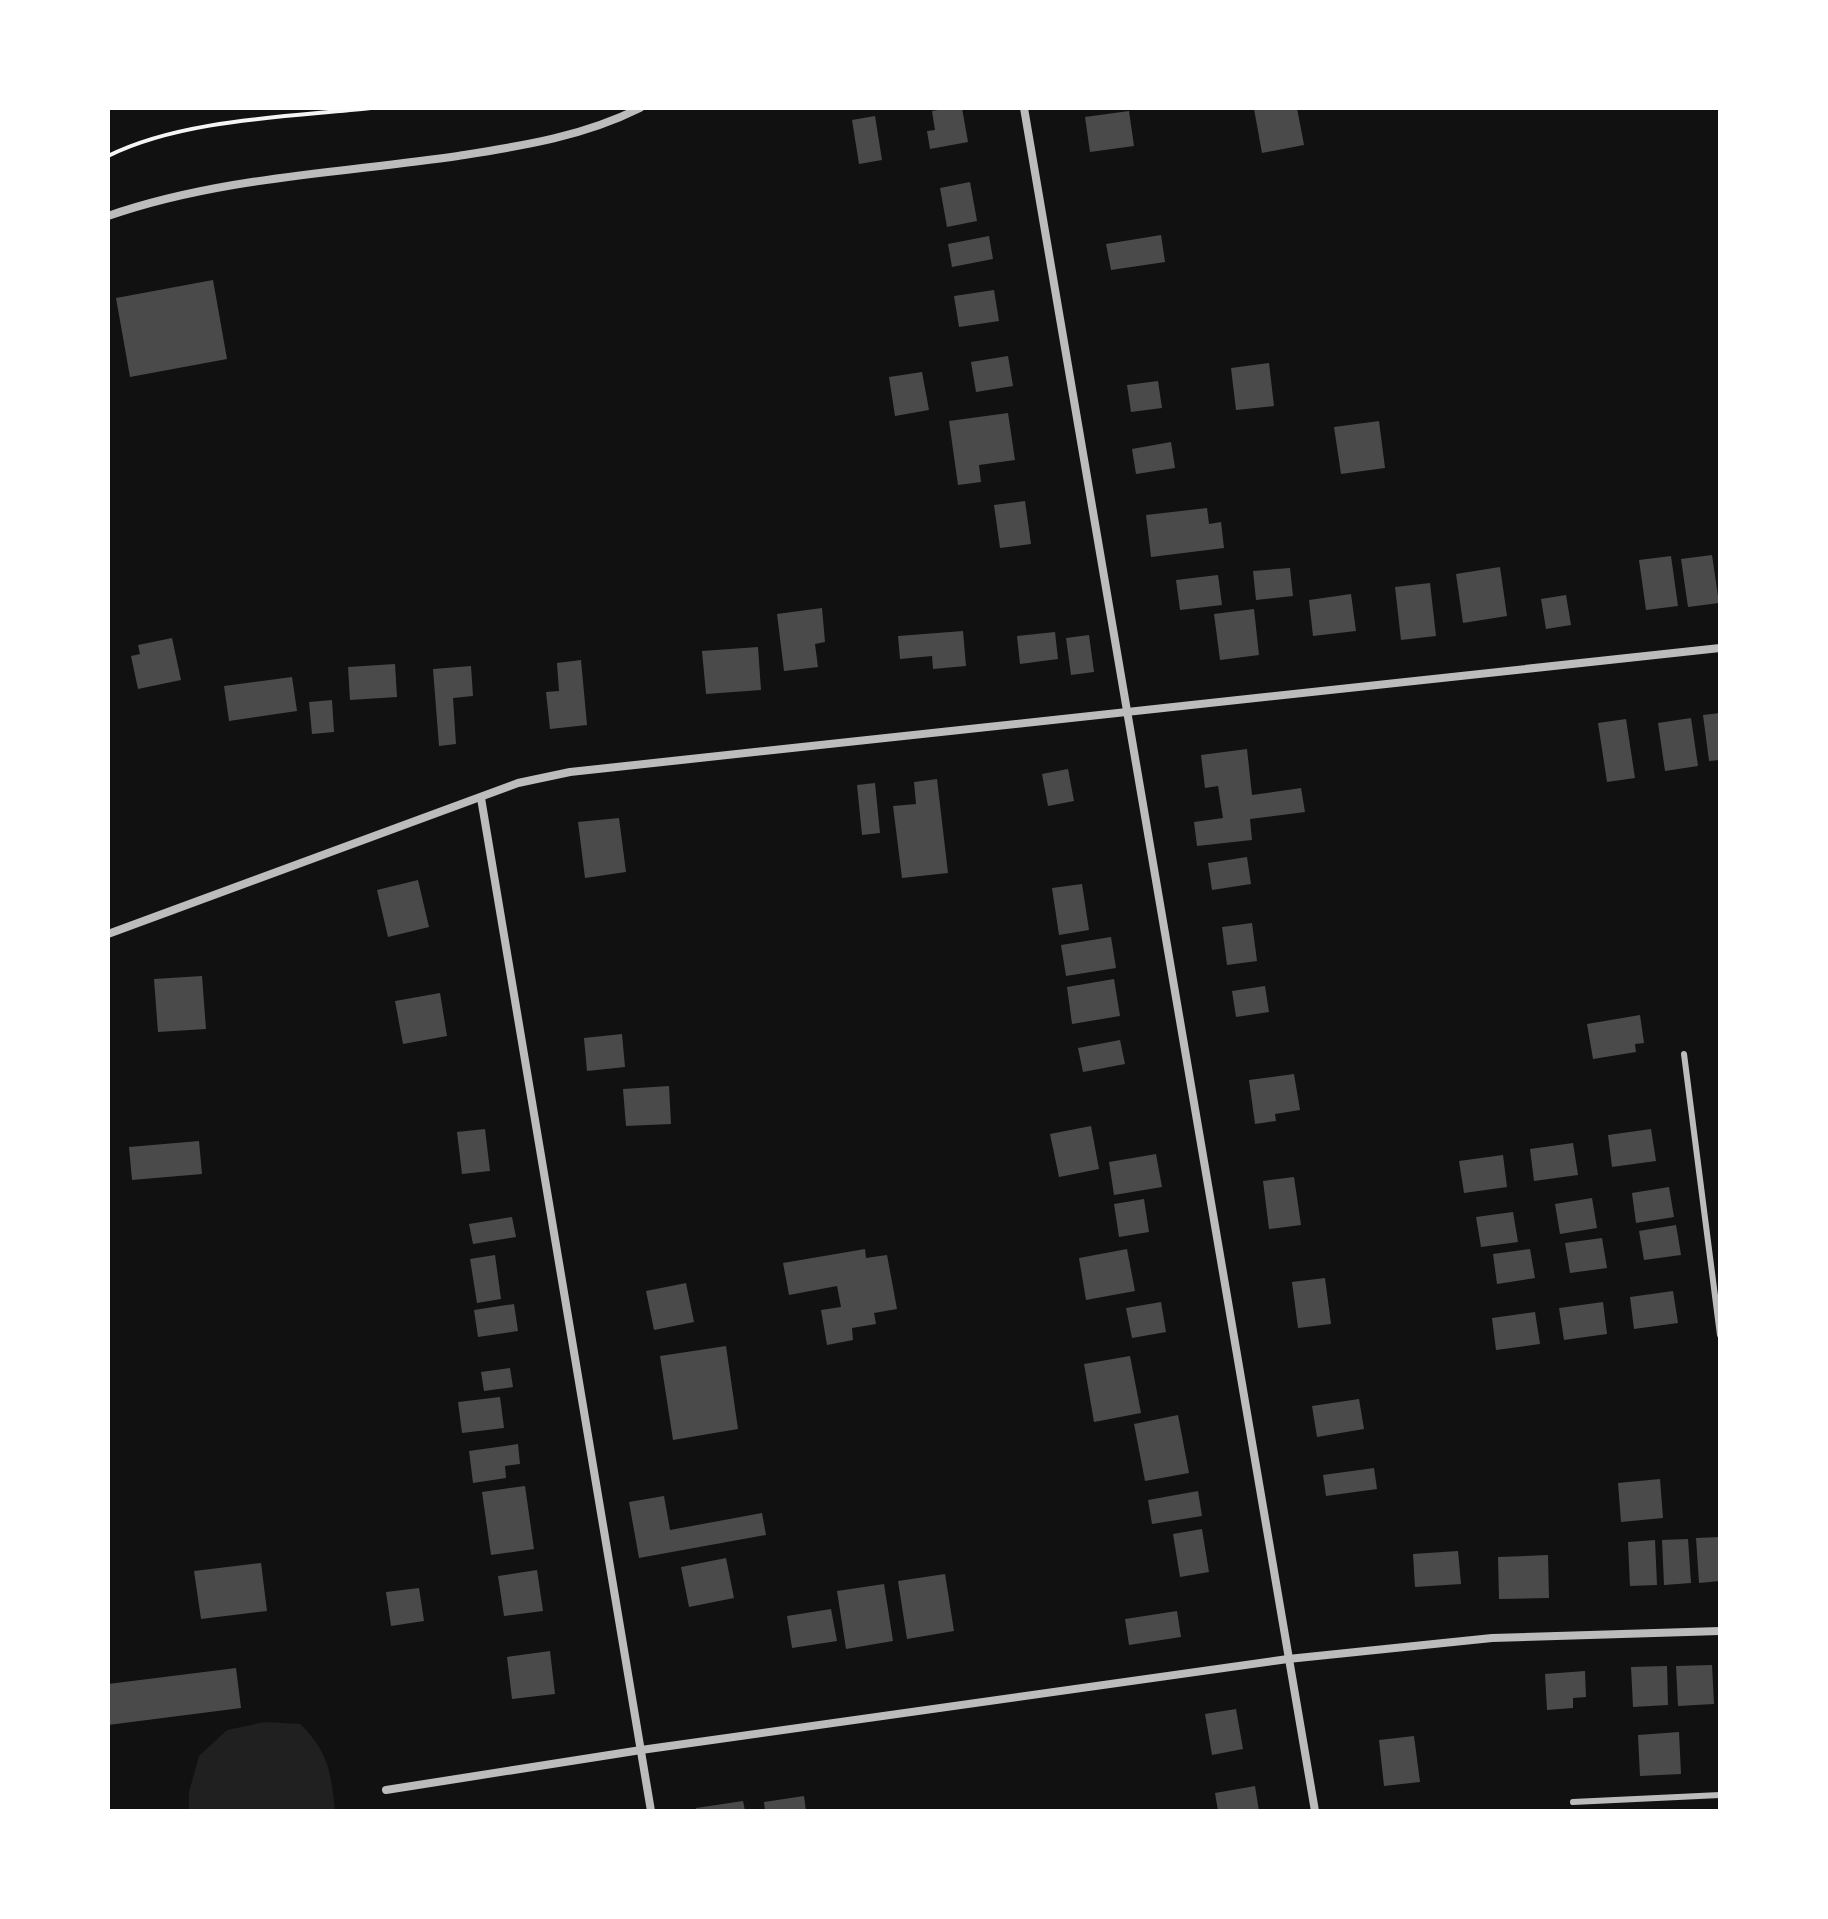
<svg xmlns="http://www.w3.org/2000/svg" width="1828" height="1919" viewBox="0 0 1828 1919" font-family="'Roboto Condensed',sans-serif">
  <rect width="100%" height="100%" fill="#111"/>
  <!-- green -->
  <path fill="#202020" d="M265 1722 300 1724C329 1752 331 1773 335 1811H189V1792L199 1756 227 1730Z"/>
  <!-- building -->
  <g fill="#4a4a4a">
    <polygon points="949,108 962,108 968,142 930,149 927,131 935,130 932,111"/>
    <polygon points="1261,108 1297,108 1304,145 1262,153 1254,109"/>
    <polygon points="1129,111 1134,146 1090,152 1085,117"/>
    <polygon points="875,116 882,160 859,164 852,120"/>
    <polygon points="970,182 977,221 947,227 940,188"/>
    <polygon points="1161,235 1165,262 1111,270 1106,244"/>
    <polygon points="989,236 993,259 952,267 948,244"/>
    <polygon points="213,280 227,359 130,377 116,298"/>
    <polygon points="994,290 999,321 959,327 954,296"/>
    <polygon points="1008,356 1013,386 976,392 971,362"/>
    <polygon points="1269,363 1274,406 1236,410 1231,368"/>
    <polygon points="922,372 929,410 895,416 889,377"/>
    <polygon points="1158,381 1162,408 1131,412 1127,385"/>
    <polygon points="1008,413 1015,460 979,465 981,482 958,485 949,421"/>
    <polygon points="1379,421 1385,468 1341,474 1334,427"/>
    <polygon points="1171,442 1175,468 1136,474 1132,449"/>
    <polygon points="1025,501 1031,544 1000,548 994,505"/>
    <polygon points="1207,508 1209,524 1221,522 1224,548 1151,557 1146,515"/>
    <polygon points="1712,555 1719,603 1688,607 1681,559"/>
    <polygon points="1671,556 1678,606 1646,610 1639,560"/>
    <polygon points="1500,567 1507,616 1463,623 1456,574"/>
    <polygon points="1290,568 1293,596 1256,600 1253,571"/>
    <polygon points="1218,575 1222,605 1180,610 1176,580"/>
    <polygon points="1430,583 1436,636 1401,640 1395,587"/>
    <polygon points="1351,594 1356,631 1313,636 1309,600"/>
    <polygon points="1566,595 1571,625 1546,629 1541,599"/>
    <polygon points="822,608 825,642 815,644 818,667 784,671 777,614"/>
    <polygon points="1254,609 1259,655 1220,660 1214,614"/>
    <polygon points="963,631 966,666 933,669 932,656 900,659 898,636"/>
    <polygon points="1055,632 1058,659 1020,664 1017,636"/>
    <polygon points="1089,635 1094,672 1071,675 1066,638"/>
    <polygon points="172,638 181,680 138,689 131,656 140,654 138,645"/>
    <polygon points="758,647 761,690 706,694 702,651"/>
    <polygon points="581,660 587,725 550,729 546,692 559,691 557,663"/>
    <polygon points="395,664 397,697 350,700 348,667"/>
    <polygon points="471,666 473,696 453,698 456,744 439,746 433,669"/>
    <polygon points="292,677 297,711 229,721 224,686"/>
    <polygon points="332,700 334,732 312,734 309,702"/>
    <polygon points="1720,713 1720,760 1709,761 1703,715"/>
    <polygon points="1691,718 1698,766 1665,771 1658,723"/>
    <polygon points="1626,719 1635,778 1607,782 1598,723"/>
    <polygon points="1247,749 1252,795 1301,788 1305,812 1250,819 1252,840 1197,846 1194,822 1223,818 1218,786 1205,788 1201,755"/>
    <polygon points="1068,769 1074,801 1048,806 1042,774"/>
    <polygon points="937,779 948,873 902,878 893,806 916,804 914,782"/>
    <polygon points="875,783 880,833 862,835 857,785"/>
    <polygon points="619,818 626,872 585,878 578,822"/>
    <polygon points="1247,857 1251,884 1212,890 1208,863"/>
    <polygon points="418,880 429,927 388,937 377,890"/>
    <polygon points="1082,884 1089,930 1059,935 1052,888"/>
    <polygon points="1252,923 1257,961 1227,965 1222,927"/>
    <polygon points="1111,937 1116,968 1066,976 1061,945"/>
    <polygon points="202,976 206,1029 158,1032 154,979"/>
    <polygon points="1114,979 1120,1016 1072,1024 1067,987"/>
    <polygon points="1265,986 1269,1012 1236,1017 1232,991"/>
    <polygon points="440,993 447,1036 403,1044 395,1001"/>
    <polygon points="1640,1015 1644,1043 1635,1044 1636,1052 1593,1059 1587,1024"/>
    <polygon points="622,1034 625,1067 587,1071 584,1038"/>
    <polygon points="1120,1040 1125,1064 1083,1072 1078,1048"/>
    <polygon points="1294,1074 1300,1110 1275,1114 1276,1121 1255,1124 1249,1080"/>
    <polygon points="669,1086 671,1124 626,1126 623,1089"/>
    <polygon points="1091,1126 1099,1169 1059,1177 1050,1134"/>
    <polygon points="485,1129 490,1171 462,1174 457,1132"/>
    <polygon points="1651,1129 1656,1161 1612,1167 1608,1135"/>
    <polygon points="199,1141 202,1174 132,1180 129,1147"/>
    <polygon points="1573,1143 1578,1175 1534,1181 1530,1149"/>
    <polygon points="1156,1154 1162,1187 1114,1195 1109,1162"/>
    <polygon points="1503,1155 1507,1187 1464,1193 1459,1161"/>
    <polygon points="1294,1177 1301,1225 1269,1229 1263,1181"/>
    <polygon points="1669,1187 1674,1217 1636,1223 1632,1193"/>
    <polygon points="1592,1198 1597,1228 1560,1234 1555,1204"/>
    <polygon points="1144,1199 1149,1232 1119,1237 1114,1204"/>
    <polygon points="1513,1212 1518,1242 1481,1247 1476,1217"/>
    <polygon points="512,1217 516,1237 473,1244 469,1224"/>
    <polygon points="1676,1225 1681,1255 1644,1260 1639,1231"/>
    <polygon points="1602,1238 1607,1268 1570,1273 1565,1243"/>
    <polygon points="865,1249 866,1258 887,1255 897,1309 874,1313 876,1324 852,1328 853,1340 827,1345 821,1310 841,1307 837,1286 789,1295 783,1263"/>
    <polygon points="1127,1249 1135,1291 1086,1300 1079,1258"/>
    <polygon points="1530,1249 1535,1278 1497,1284 1493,1254"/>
    <polygon points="495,1255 501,1299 477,1303 470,1259"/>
    <polygon points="1325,1278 1331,1324 1298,1328 1292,1282"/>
    <polygon points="686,1283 694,1322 654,1330 646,1291"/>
    <polygon points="1673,1291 1678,1323 1634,1329 1630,1297"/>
    <polygon points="1161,1302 1166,1332 1132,1338 1126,1308"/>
    <polygon points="1603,1302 1607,1334 1564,1340 1559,1308"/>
    <polygon points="514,1304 518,1331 478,1337 474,1310"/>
    <polygon points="1535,1312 1540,1344 1496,1350 1492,1318"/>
    <polygon points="726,1346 738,1429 673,1440 660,1356"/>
    <polygon points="1130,1356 1141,1413 1094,1422 1084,1364"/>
    <polygon points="510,1368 513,1387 484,1391 481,1372"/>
    <polygon points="500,1397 504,1428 462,1433 458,1402"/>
    <polygon points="1359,1399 1364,1429 1317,1437 1312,1406"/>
    <polygon points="1178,1415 1189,1473 1145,1481 1134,1424"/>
    <polygon points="518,1444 520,1464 505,1466 506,1478 473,1483 469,1451"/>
    <polygon points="1374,1468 1377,1489 1326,1496 1323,1475"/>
    <polygon points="1660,1479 1663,1518 1621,1522 1618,1483"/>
    <polygon points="525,1486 534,1549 491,1555 482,1492"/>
    <polygon points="1198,1491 1202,1516 1152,1524 1148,1500"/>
    <polygon points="664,1496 670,1530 762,1513 766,1535 639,1558 629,1502"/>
    <polygon points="1202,1529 1209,1572 1180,1577 1173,1534"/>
    <polygon points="1720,1537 1720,1581 1699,1583 1696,1538"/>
    <polygon points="1688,1539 1691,1583 1664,1585 1662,1540"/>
    <polygon points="1655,1540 1657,1585 1630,1586 1628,1542"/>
    <polygon points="1458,1551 1461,1584 1415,1587 1413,1554"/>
    <polygon points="1548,1555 1549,1598 1499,1599 1498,1557"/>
    <polygon points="726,1558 734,1598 689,1607 681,1567"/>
    <polygon points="261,1563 267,1611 201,1619 194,1571"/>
    <polygon points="537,1570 543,1611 504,1616 498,1576"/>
    <polygon points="945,1574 954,1631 907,1639 898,1581"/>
    <polygon points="884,1584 893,1641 846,1649 837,1591"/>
    <polygon points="419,1588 424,1621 391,1626 386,1592"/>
    <polygon points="831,1609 837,1641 792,1648 787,1616"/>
    <polygon points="1177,1611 1181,1637 1129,1645 1125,1619"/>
    <polygon points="550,1651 555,1694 512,1699 507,1657"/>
    <polygon points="1712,1665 1714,1704 1678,1706 1676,1666"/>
    <polygon points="1667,1666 1668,1705 1633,1707 1631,1667"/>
    <polygon points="236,1668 241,1708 108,1725 108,1684"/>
    <polygon points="1585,1671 1586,1697 1573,1698 1573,1708 1547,1710 1545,1674"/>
    <polygon points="1236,1709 1243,1749 1212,1755 1205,1714"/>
    <polygon points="1679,1732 1681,1774 1640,1776 1638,1735"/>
    <polygon points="1414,1736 1420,1782 1384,1786 1379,1740"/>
    <polygon points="1255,1786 1259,1811 1218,1811 1215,1793"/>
    <polygon points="804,1796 806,1811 765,1811 764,1802"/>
    <polygon points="743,1801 745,1811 697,1811 696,1808"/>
  </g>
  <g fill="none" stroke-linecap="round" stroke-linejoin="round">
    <!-- path -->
    <path stroke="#f5f5f5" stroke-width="4" d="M108 156C182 119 289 117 371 108"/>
    <!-- service -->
    <g stroke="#bcbcbc" stroke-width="6">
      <polyline points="1684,1054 1720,1335"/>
      <polyline points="1573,1802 1720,1795"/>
    </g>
    <!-- minor -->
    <g stroke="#bcbcbc" stroke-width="8">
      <polyline points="1024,108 1315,1811"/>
      <path d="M108 216C220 177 341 173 458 156 521 146 582 137 640 108"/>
      <polyline points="481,798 651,1811"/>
      <polyline points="108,934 518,783 570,772 1720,648"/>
      <polyline points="386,1790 641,1750 1288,1659 1492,1638 1720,1631"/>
    </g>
  </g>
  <!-- border -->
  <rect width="1828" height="1919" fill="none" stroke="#ffffff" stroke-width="220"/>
</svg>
